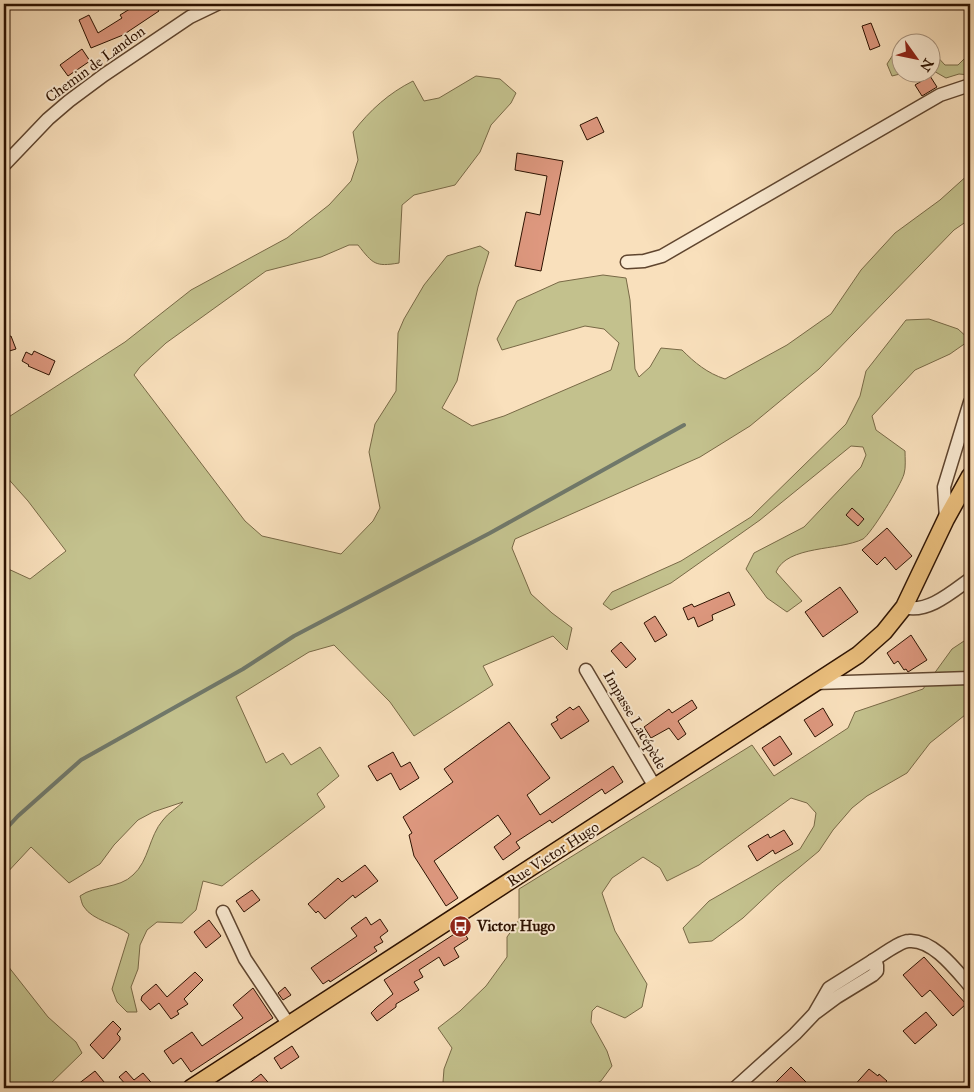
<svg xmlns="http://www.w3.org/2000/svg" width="974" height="1092" viewBox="0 0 974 1092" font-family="'IM FELL Great Primer',serif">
  <rect width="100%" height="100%" fill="#f9e0bc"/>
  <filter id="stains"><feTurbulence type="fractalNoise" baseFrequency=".004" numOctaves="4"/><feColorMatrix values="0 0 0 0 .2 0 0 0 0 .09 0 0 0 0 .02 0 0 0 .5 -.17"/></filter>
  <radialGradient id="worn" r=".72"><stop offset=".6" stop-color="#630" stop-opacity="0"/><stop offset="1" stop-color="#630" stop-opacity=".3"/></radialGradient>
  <!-- green -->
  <g fill="#c3c18d" stroke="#786946">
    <polygon points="898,47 901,47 902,72 904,73 892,76 887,64"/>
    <polygon points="932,51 945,65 958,65 970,53 970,75 959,74 946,78 932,70"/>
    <path d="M476 76 500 79 516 93 511 103 491 125 480 152 455 185 414 195 402 205 399 263C375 267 373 264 358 245H349L321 257 266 271 166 343 140 367 134 375 245 521 262 536 341 554 373 521 380 508 369 452 375 424 396 391 398 333 404 319 424 285 447 256 480 246 489 252 478 287 457 381 442 408 472 426 504 416 611 370 619 343 604 329 585 326 502 350 497 339 517 301 559 282 603 275 626 278 630 300 635 369 639 377 650 367 661 348 682 350C695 363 707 373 725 379L787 345 831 314 861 270 895 233 940 200 970 173V219L954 230 819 369 750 426 700 457 515 539 512 548 531 594 552 613 572 628 567 650 553 636 483 666 493 685 414 736 390 702 334 645 309 652 236 697 266 763 283 753 291 765 320 747 339 776 317 794 325 807 222 886 203 881 196 910 182 923 157 922 147 930 140 945 138 969 131 987 137 1012H127L117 1002 112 989 129 934C116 924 92 920 84 907 82 905 81 899 80 896 95 885 119 889 133 875 149 861 149 836 163 820 168 813 177 808 183 802L153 812 138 820 114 845 100 864 69 883 31 847 4 876V567L30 579 66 551 28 501 4 474V420L125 342 191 290 287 238 329 205 351 181 358 160 353 132C370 110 389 93 413 81L424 101 439 98Z"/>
    <path d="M929 319 958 329 970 340 950 354 915 370 872 416 876 430 905 451C905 458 906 468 904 474 901 485 871 534 863 539 839 551 787 545 776 572L802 601 787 612 767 598 746 569 754 553 804 527 861 467 866 455 863 447 851 446 760 520 671 583 611 610 603 604 612 592 681 561 751 517 846 424 860 396 866 371 906 320Z"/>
    <polygon points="970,637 970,711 930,743 907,773 867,796 852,808 833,830 819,851 777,886 743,918 712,941 689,943 683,928 709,901 800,849 814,826 816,813 807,803 791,798 699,865 667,881 660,868 643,857 612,878 602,893 615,931 647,984 642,1007 625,1018 597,1006 592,1011 591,1022 607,1051 612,1066 601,1081 587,1088 453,1088 443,1082 444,1069 452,1048 438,1028 460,1011 486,986 507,957 507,937 519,920 519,889 752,745 774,776 848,728 855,712 923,689 952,649"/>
    <polygon points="4,961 48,1017 76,1042 82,1053 46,1088 4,1088"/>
  </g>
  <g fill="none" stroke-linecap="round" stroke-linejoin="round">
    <!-- stream -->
    <polyline stroke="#70786a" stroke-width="4" points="4,831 18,816 81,760 243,669 294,636 490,533 684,425"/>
  </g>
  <!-- building -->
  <g fill="#de987f" stroke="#2c1100">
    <polygon points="138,4 154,4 159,11 123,35 91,48 79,20 89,15 98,33 122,18 120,15"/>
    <polygon points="871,23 880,46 870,50 862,26"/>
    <polygon points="82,49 90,61 68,76 60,65"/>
    <polygon points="930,76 937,87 922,96 915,85"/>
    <polygon points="597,117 604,132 587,140 580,125"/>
    <polygon points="517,153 563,161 541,271 515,266 526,212 540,215 547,176 515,170"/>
    <polygon points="11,336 16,349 6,352 4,338"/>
    <polygon points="34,351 55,361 49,375 28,366 29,365 22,361 26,352 32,355"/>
    <polygon points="852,508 864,519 858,526 846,515"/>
    <polygon points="887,528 912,556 896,570 885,557 877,565 862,550"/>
    <polygon points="840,587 858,612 823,637 805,612"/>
    <polygon points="729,592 735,605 712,615 713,620 698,627 694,617 688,620 683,608 692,604 694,607"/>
    <polygon points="655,616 667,635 655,642 644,623"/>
    <polygon points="911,635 927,660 908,672 906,669 904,670 898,661 894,664 887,653"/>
    <polygon points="621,642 636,659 626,668 611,651"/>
    <polygon points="692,700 697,708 678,721 686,734 678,740 669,728 651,738 644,727 669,709 672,713"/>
    <polygon points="579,706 589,721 561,739 551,724 558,720 556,717 570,707 573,710"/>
    <polygon points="823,708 833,725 815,737 804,720"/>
    <polygon points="509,722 550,778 527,795 540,815 613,766 623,782 605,794 602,789 552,823 550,820 516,842 520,848 503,860 494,847 511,834 498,815 434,861 458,898 446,906 414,856 409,835 412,833 403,817 453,782 444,769"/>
    <polygon points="780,736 792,754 774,766 762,748"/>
    <polygon points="393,752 401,767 410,762 419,778 400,790 391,773 377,781 368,766"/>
    <polygon points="784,830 793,844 775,854 773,850 757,861 748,846 768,834 770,838"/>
    <polygon points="365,865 378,881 355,898 353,895 325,919 318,911 316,913 308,904 338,878 342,882"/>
    <polygon points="252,890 260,900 244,912 236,901"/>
    <polygon points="366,917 371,925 380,919 388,931 380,937 383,942 374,947 377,951 330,982 329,980 323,984 311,968 357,936 351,928"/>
    <polygon points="209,920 221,936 206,948 194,932"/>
    <polygon points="462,929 468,939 454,948 459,957 444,966 439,957 419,970 423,977 414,982 419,990 396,1004 396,1007 377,1021 371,1013 377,1007 393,994 384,980"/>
    <polygon points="924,957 966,1004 953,1016 930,990 922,997 903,975"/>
    <polygon points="195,972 203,980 184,999 188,1004 177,1011 179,1014 171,1019 159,1003 150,1010 141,1000 142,996 156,984 167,997"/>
    <polygon points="285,987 291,995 283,1000 278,993"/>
    <polygon points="253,988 273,1018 191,1072 181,1058 173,1064 164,1051 192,1032 202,1046 243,1018 233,1005"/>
    <polygon points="926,1012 937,1025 915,1044 903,1031"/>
    <polygon points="113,1021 121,1029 117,1034 120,1037 120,1040 103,1059 90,1045"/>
    <polygon points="292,1046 299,1057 281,1069 274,1058"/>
    <polygon points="791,1067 812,1088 770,1088"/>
    <polygon points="869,1069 878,1076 879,1074 887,1081 880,1088 852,1088"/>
    <polygon points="95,1071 109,1088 73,1088"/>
    <polygon points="126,1071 134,1080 143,1073 156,1088 125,1088 127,1086 119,1077"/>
    <polygon points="261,1074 273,1088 243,1088"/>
  </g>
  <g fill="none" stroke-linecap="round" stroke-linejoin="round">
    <defs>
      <g id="minor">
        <polyline points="4,165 48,119 69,101 104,75 190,17 217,4"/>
        <polyline points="627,262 644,261 662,256 940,95 970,85"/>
        <polyline points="946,519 944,487 970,402"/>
        <path d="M904 607C927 614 952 592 970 579"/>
        <polyline points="586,670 655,787"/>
        <polyline points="815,683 970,678"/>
        <polyline points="223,912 245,959 289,1025"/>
        <path d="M872 961C881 956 900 941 909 941 933 939 956 970 970 986"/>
        <polyline points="735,1088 795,1034 814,1014 837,997 873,975 877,971 877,965 872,961 829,988 814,1014"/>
      </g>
      <polyline id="major" points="191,1088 858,655 884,632 904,607 946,519 970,476"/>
    </defs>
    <!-- minor casing -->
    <use href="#minor" stroke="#5f452f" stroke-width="15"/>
    <!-- major casing -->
    <use href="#major" stroke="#2c1100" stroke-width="19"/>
    <!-- minor -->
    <use href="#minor" stroke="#fbebd3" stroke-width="12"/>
    <!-- major -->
    <use href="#major" stroke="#ecc07e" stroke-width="16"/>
  </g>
  <!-- icons -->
  <defs>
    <symbol id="bus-disc" viewBox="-11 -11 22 22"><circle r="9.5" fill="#8f2418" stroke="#fbebd3"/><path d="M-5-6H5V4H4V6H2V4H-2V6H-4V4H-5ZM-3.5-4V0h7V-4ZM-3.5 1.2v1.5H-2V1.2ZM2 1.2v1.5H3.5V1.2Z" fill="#fff"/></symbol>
  </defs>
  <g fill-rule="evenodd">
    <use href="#bus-disc" x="448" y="914" width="25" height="25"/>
  </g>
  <g text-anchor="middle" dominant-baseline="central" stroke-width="4" stroke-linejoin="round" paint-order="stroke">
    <!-- street labels -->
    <g font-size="15" fill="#2c1100" stroke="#fbebd3">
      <text transform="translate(95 64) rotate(-36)">Chemin de Landon</text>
      <text transform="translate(635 720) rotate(60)">Impasse Lacépède</text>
      <text transform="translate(553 854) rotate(-33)">Rue Victor Hugo</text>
    </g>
    <!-- poi labels -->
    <g font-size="15" font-weight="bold" fill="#2c1100" stroke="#fbebd3" text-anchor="start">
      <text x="477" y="926">Victor Hugo</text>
    </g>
  </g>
  <!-- margin -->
  <rect width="974" height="1092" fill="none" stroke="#f9e0bc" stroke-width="20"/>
  <rect x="5" y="5" width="964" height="1082" fill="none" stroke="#2c1100" stroke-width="2.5"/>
  <rect x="10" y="10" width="954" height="1072" fill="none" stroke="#2c1100"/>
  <!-- north arrow -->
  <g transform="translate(916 58) rotate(123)"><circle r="24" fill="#fbebd3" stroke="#a8947f"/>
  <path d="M0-4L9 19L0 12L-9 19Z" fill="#8f2418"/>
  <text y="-8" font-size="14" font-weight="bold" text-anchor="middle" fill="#2c1100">N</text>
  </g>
  <rect width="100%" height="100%" filter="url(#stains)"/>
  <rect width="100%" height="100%" fill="url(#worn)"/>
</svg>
